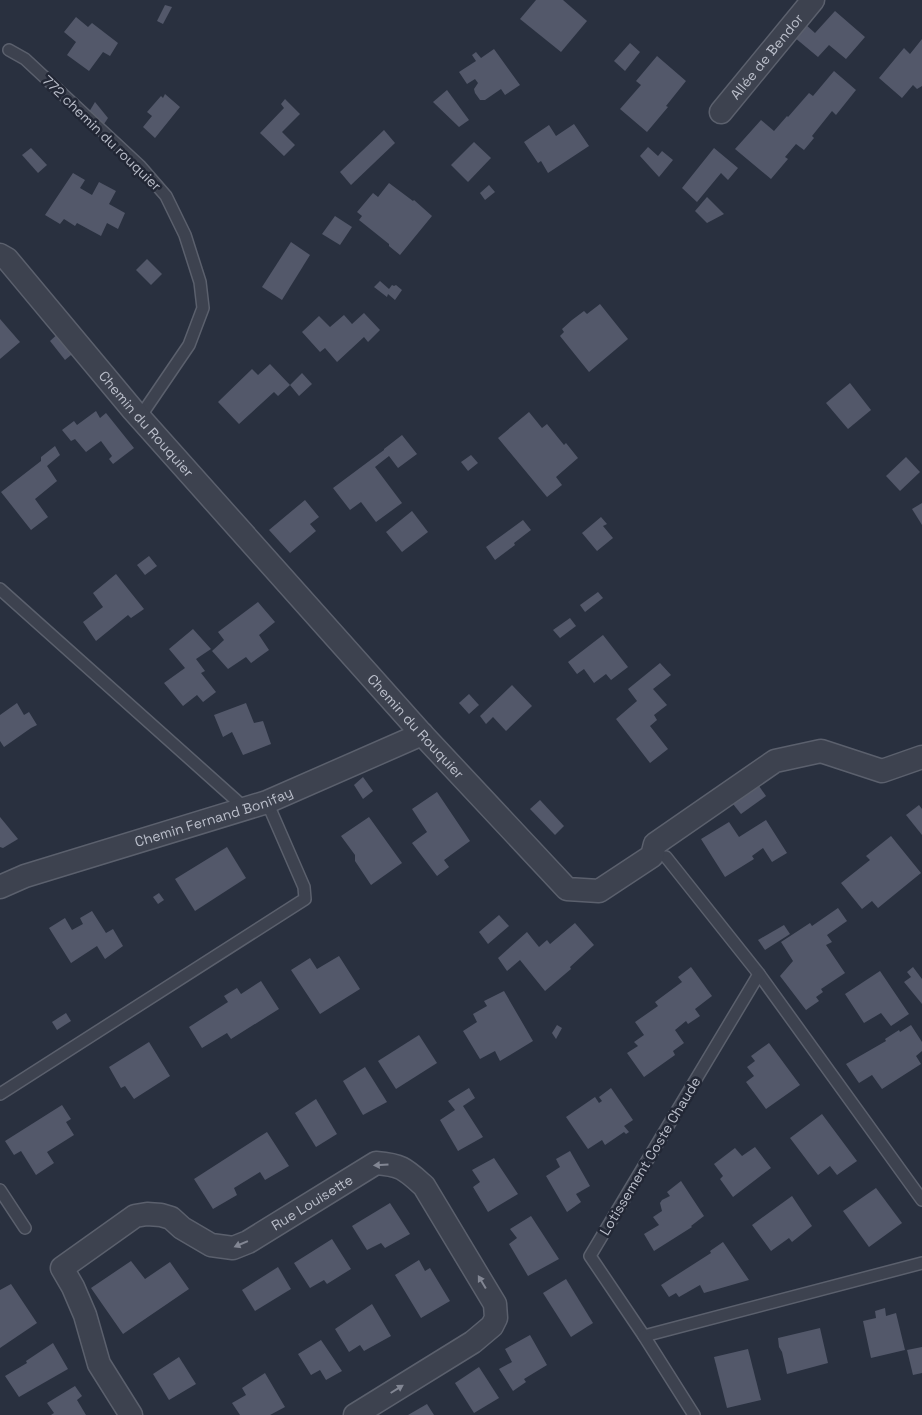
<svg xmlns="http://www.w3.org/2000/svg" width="922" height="1415" viewBox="0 0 922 1415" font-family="'Space Grotesk',sans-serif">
  <rect width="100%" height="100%" fill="#29303f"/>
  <!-- building -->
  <g fill="#53586a">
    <polygon points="536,0 563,0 587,21 561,52 520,19"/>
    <polygon points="165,5 172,7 163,24 157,21"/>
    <polygon points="835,11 865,37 846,59 829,45 818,57 794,37 805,24 815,33"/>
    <polygon points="76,17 88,27 92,23 118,43 110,56 103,52 89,71 67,55 76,42 64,32"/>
    <polygon points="922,39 922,86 917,89 913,85 902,98 879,78 904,48 910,54"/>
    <polygon points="630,43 640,52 625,71 614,61"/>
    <polygon points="494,49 520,85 505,95 501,89 485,100 480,100 475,93 474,89 478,83 475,79 467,84 459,72 476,61 472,55 476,52 481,58"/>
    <polygon points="657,56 686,81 666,106 668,107 647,132 620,109 641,85 636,81"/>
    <polygon points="834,71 856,90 836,115 832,111 812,136 814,138 804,150 796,144 785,157 788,159 771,179 735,149 761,120 774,131 787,116 788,117 809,93 813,96"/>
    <polygon points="447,90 469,120 459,127 433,102"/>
    <polygon points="165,94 180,107 155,138 143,127 152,116 147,112 161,96 163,98"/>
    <polygon points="285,99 300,114 282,132 295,145 284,156 260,133 284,108 281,104"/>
    <polygon points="95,102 108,118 102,127 89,112"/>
    <polygon points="574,124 589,146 548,173 541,161 538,163 524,142 549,125 556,136"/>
    <polygon points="384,130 395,143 351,185 340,172"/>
    <polygon points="474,142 491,158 468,182 451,165"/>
    <polygon points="648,147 658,156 662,151 673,160 659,177 640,156"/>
    <polygon points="31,148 47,165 38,173 22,155"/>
    <polygon points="714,148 738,168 728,180 721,173 697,202 682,188"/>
    <polygon points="73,173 85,180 80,188 92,195 99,182 116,191 109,204 125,213 118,229 107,223 101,236 77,223 75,226 64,219 60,224 45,215"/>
    <polygon points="389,183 413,201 414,200 432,216 400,255 389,246 389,244 359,220 362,216 357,212 373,193 378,197"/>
    <polygon points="489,185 495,192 485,200 480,193"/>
    <polygon points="707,197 724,214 707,223 695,211"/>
    <polygon points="335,216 352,227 340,245 322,234"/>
    <polygon points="291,242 310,255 282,300 262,287"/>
    <polygon points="147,259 162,274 151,285 136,270"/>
    <polygon points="380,281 389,289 392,285 394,286 396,285 402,290 395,300 388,294 387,297 374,287"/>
    <polygon points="600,304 628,339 589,372 560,336 564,332 562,329 572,320 584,311 587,314"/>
    <polygon points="364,313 380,330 368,342 364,337 337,362 325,348 320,352 302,332 319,316 330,327 344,315 352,324"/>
    <polygon points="0,319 20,342 0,359"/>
    <polygon points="61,331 77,350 65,360 50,341"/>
    <polygon points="270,364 290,385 302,373 312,384 299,396 290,385 278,396 274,392 239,424 218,402 252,369 258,375"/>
    <polygon points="850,383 871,410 848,429 826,403"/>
    <polygon points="96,411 100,418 106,413 134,448 113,464 109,459 112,456 101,441 86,452 75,439 71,441 62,430 74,421 77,425"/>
    <polygon points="529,412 542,428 547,424 564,445 566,443 578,458 556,477 562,485 547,497 498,438"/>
    <polygon points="402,435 417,454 398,468 389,456 375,467 402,503 376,522 361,502 350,510 333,488 384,450 384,449"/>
    <polygon points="55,446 60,455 47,466 57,481 35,499 48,517 31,530 1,492 41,461 41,457"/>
    <polygon points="471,455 478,463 468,471 461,462"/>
    <polygon points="906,457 920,472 900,491 886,476"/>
    <polygon points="305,500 319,517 310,524 316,531 290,553 269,530"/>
    <polygon points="922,503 922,525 912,509"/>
    <polygon points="412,511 428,532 402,552 386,532"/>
    <polygon points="601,517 607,524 603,526 613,538 597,551 582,533"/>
    <polygon points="523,520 531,530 514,543 515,545 495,560 486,547"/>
    <polygon points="149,556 157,566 145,575 137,565"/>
    <polygon points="116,574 144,609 131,618 128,615 96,641 83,622 103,607 93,593"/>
    <polygon points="598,592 603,598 585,612 580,605"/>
    <polygon points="258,602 275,622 259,635 269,650 251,663 246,657 228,669 212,651 224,640 218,632"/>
    <polygon points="570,618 576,626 560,638 553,630"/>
    <polygon points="193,629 211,649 196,659 205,671 201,673 216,692 203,702 197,695 183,706 164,683 185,668 169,649"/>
    <polygon points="603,635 628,667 611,680 606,674 594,683 584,669 577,674 568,662"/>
    <polygon points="660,663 671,675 653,689 667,705 654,715 657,720 650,726 668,749 650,763 616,719 637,701 628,689"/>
    <polygon points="512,685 532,706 506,731 493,717 486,724 480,716"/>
    <polygon points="469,694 479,705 469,714 459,703"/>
    <polygon points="17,703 24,715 29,712 37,725 31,728 4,747 0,741 0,715"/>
    <polygon points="246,703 254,723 263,721 271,744 243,755 232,732 223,737 214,715"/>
    <polygon points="363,777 373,791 363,799 354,785"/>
    <polygon points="759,786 766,796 741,814 733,804"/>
    <polygon points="437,792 470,841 444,860 449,867 437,876 412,843 427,832 412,809"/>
    <polygon points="540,800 564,826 555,835 530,809"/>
    <polygon points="919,805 922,809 922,835 906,815"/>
    <polygon points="0,817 18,839 3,848 0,847"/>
    <polygon points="369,817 402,863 371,885 355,861 355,855 341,836"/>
    <polygon points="766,820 787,853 772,862 763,848 752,856 754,859 725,877 701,839 729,822 739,837"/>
    <polygon points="891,836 921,873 878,908 872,901 862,909 841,883 870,860 866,856"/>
    <polygon points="227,847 246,878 195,911 175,879"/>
    <polygon points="159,893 164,900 158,904 153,897"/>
    <polygon points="838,908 847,921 827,935 832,942 826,945 845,973 821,989 823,992 816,997 819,1001 806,1010 780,976 793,961 781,942 810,923 812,926"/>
    <polygon points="92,911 106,933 113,929 123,946 105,959 97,946 71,963 49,928 65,918 72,930 83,924 80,918"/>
    <polygon points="499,915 509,926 488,944 479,932"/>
    <polygon points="575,923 594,945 570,967 571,969 545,991 520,960 507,971 498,958 527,932 539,947 547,940 550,944"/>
    <polygon points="784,925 790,934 765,950 758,940"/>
    <polygon points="339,956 360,989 320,1014 291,970 310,958 317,969"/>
    <polygon points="691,967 712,996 695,1009 700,1016 688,1024 686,1021 675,1030 684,1043 673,1051 675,1055 644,1077 627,1053 638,1046 634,1042 644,1035 635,1022 658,1006 655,1002 682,982 678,977"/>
    <polygon points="913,967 922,979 922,1004 904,982 911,977 907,972"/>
    <polygon points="880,971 909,1014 891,1026 881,1013 864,1023 845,994"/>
    <polygon points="261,981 279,1009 231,1039 227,1033 202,1048 189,1027 228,1002 224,996 237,988 241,994"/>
    <polygon points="504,991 533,1041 500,1061 495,1051 480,1059 463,1031 477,1022 473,1014 487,1006 484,1001"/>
    <polygon points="66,1013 71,1021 57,1030 52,1022"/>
    <polygon points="557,1025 562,1028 556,1039 552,1033"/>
    <polygon points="911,1025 922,1042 922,1051 916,1056 921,1064 882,1089 872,1075 859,1083 846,1064 886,1041 885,1039 899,1030 900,1032"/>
    <polygon points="419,1035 437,1063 396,1089 378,1061"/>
    <polygon points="149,1042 170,1076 134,1099 125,1086 121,1088 109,1067"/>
    <polygon points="769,1043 800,1085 766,1109 746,1082 754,1076 747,1067 755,1061 751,1056"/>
    <polygon points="365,1067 387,1102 363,1115 343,1081"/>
    <polygon points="469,1088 475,1098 463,1106 483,1137 458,1151 440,1120 455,1110 448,1101"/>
    <polygon points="611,1088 633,1120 624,1126 629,1132 626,1134 624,1132 605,1145 602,1140 588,1149 566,1117 595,1097 599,1103 602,1101 599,1097"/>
    <polygon points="316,1099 337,1134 316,1147 295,1113"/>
    <polygon points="62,1105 71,1119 66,1122 74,1135 47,1152 54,1163 36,1175 21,1151 14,1155 5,1141"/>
    <polygon points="822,1114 857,1161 837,1175 830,1166 818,1175 790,1138"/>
    <polygon points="267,1132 289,1166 265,1180 260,1172 234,1188 237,1195 213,1209 194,1179"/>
    <polygon points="755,1147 771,1168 733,1197 720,1179 723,1176 714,1164 735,1148 742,1156"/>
    <polygon points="570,1151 590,1186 576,1194 581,1202 567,1212 546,1176 560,1167 556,1159"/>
    <polygon points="494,1158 518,1194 488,1212 473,1187 480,1182 472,1170"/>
    <polygon points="681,1181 704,1216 691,1226 692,1227 654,1251 644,1234 659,1225 653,1217 662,1211 660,1203 662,1200 670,1196 667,1192"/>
    <polygon points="876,1188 902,1223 869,1247 843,1211"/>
    <polygon points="792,1196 812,1226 792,1242 789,1238 771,1251 752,1225"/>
    <polygon points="390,1203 410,1234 385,1248 381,1243 367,1250 352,1226"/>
    <polygon points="531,1216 559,1259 528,1276 509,1244 517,1238 510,1229"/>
    <polygon points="332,1239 351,1269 327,1284 324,1280 310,1288 294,1263"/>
    <polygon points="723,1242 749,1280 704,1293 700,1285 679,1297 676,1293 669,1297 661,1285 711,1253 710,1251"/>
    <polygon points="419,1260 425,1271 430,1268 450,1301 421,1318 395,1275"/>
    <polygon points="131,1261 145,1279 170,1262 189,1289 123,1334 91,1288"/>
    <polygon points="278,1267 291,1289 255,1311 242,1290"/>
    <polygon points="566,1279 593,1323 571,1337 543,1293"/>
    <polygon points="11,1284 37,1323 0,1348 0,1290"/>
    <polygon points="372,1304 391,1336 364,1351 360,1345 349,1352 335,1329"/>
    <polygon points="885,1308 886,1316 896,1313 905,1350 871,1358 863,1321 876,1318 875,1311"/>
    <polygon points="820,1328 828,1363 787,1374 782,1352 779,1347 778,1338"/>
    <polygon points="530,1335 547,1365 524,1379 526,1382 513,1391 499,1369 512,1362 505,1349"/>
    <polygon points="321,1340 342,1371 326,1380 320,1370 311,1375 298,1354"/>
    <polygon points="53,1343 68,1369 19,1397 5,1376 27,1363 26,1361"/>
    <polygon points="922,1347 922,1373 913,1375 907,1350"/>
    <polygon points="748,1349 761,1400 727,1408 714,1357"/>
    <polygon points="179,1357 196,1384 169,1400 153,1374"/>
    <polygon points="479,1367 499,1398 474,1413 455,1383"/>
    <polygon points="265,1373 285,1407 270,1415 240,1415 232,1403 246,1395 242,1388"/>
    <polygon points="75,1386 82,1396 77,1400 86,1415 51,1415 54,1413 47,1403"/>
    <polygon points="427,1404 434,1415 408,1415"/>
  </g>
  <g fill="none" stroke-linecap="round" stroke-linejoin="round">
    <defs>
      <g id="service">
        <polyline points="9,50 25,59 140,166 166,196 185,235 200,282 203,308 189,345 140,417"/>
        <polyline points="0,589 246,809"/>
        <polyline points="666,857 759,974 922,1200"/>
        <polyline points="759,974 590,1256 644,1336 922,1263"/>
        <polyline points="0,1094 305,899 304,887 267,802"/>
        <polyline points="0,1190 25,1228"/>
        <polyline points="644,1336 694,1415"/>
      </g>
      <g id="minor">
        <path id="s1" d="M721 112 813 0"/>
        <path id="s2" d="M0 255 7 259 133 410 422 734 567 889 599 891 652 856 655 844 775 761 821 751 882 771 922 757"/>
        <path id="s3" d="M0 887 25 876 267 802 422 734"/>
        <path id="s4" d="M131 1415 99 1364 85 1315 73 1287 62 1268 135 1216 147 1214 161 1215 171 1218 182 1228 211 1245 233 1248 248 1242 376 1163C402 1165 405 1169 424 1186L495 1304 496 1318 492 1326 473 1342 355 1415"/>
      </g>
    </defs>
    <!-- service casing -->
    <use href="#service" stroke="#5b606d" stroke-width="14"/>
    <!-- minor casing -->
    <use href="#minor" stroke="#5b606d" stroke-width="25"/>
    <!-- service -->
    <use href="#service" stroke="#3d424f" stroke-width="11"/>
    <!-- minor -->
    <use href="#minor" stroke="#3d424f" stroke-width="22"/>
  </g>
  <!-- one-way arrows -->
  <defs><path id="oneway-solid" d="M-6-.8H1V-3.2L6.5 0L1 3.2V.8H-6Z" transform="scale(1.25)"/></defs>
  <g fill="#828693">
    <use href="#oneway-solid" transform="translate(381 1165) rotate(177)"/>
    <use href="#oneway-solid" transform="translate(241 1244) rotate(157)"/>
    <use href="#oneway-solid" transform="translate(482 1282) rotate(-121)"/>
    <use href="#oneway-solid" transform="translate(397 1389) rotate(-32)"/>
  </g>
  <g text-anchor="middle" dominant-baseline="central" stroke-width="5" stroke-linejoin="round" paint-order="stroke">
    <!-- street labels -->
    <g font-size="14" fill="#babeca" stroke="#222735">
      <text stroke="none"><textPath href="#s1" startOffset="72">Allée de Bendor</textPath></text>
      <text transform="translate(102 133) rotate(44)">772 chemin du rouquier</text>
      <text stroke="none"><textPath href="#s2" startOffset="224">Chemin du Rouquier</textPath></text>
      <text stroke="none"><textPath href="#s2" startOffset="629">Chemin du Rouquier</textPath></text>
      <text stroke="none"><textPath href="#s3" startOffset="225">Chemin Fernand Bonifay</textPath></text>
      <text transform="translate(650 1156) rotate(-59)">Lotissement Coste Chaude</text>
      <text stroke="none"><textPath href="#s4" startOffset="452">Rue Louisette</textPath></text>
    </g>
  </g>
</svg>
